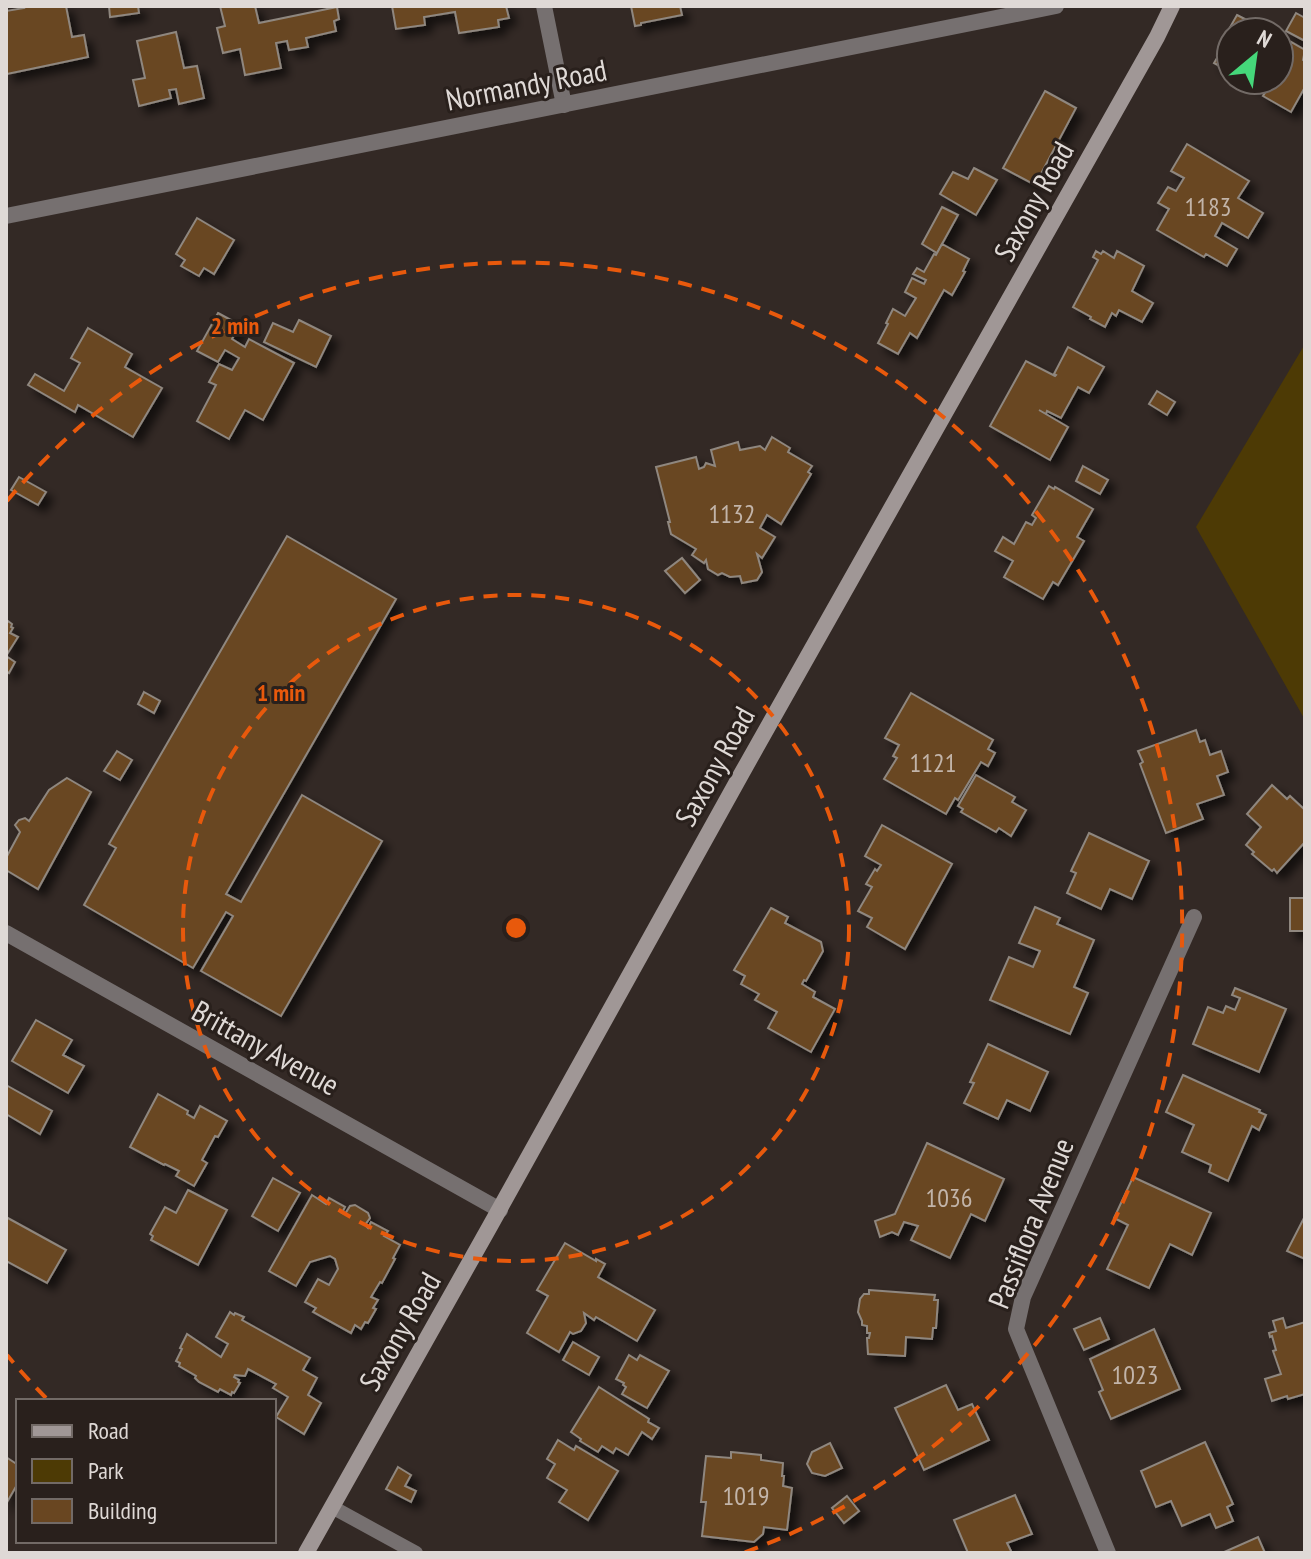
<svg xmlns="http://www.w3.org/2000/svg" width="1311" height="1559" viewBox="0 0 1311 1559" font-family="'PT Sans Narrow',sans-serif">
  <defs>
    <filter id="shadow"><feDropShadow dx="7" dy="7" stdDeviation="4" flood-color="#0009"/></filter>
  </defs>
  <rect width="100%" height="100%" fill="#332925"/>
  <!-- green -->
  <polygon fill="#4d3a05" points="1305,344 1305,720 1196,527"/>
  <!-- building -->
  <g fill="#694621" stroke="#8f877f" stroke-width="2" filter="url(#shadow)">
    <polygon points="23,6 66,6 72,37 84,35 88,57 7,74 6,11 24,8"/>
    <polygon points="109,6 138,6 139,13 110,17"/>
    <polygon points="220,6 255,6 259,23 337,7 339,19 334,21 336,31 306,38 308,47 289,50 287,41 276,43 281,68 245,75 240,49 223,53 217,28 225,26"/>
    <polygon points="392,6 506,6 509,18 498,20 499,27 459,33 455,12 424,17 425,25 396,29"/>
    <polygon points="631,6 680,6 682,15 641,23 641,25 635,26"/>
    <polygon points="1296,13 1305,18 1305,41 1286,31"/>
    <polygon points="1237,15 1270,32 1231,32 1231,72 1214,63 1223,48 1220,45"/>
    <polygon points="176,32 184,68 197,66 204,98 179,104 176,89 169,90 171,98 139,106 133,80 145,78 137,41"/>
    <polygon points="1279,37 1290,44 1291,42 1305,50 1303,60 1305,61 1305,87 1291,112 1263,96 1266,91 1247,80 1279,80"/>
    <polygon points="1045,91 1076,108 1035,185 1003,168"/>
    <polygon points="1187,144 1249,181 1238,198 1263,213 1248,238 1222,223 1215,236 1237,249 1227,266 1206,254 1204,257 1157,230 1169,209 1158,203 1168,187 1176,191 1184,178 1171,171"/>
    <polygon points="974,168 997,180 976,215 940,194 953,172 968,179"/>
    <polygon points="942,207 958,215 937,253 922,244"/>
    <polygon points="197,218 234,240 214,274 204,268 199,276 181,266 185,260 176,254"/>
    <polygon points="942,244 969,259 963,271 965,272 952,295 944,290 917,338 910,333 898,354 878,343 888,324 886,323 893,309 905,316 916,298 905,292 912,278 924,284 926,280 913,274 917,268 924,272 934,254 936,255"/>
    <polygon points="1096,251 1101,254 1103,251 1114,258 1117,251 1144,266 1132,291 1153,303 1142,322 1119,310 1116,316 1112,313 1105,327 1090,319 1091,317 1073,307 1098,260 1093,257"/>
    <polygon points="218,313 240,325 232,339 245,347 249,339 294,363 263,420 245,410 229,439 197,421 216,385 209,382 219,364 232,370 239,358 225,350 218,362 197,351"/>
    <polygon points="299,320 331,336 316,367 264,342 273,323 293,332"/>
    <polygon points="88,328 132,354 125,367 162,388 133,437 78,405 75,412 28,385 35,374 64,391 80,363 71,358"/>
    <polygon points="1068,347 1104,367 1089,393 1078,387 1061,418 1047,411 1046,414 1039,410 1068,427 1050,460 990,426 1026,361 1055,376 1056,375 1054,374"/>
    <polygon points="1157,391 1175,402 1167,415 1149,404"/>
    <polygon points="772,437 790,448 788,452 812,466 808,472 811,474 781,524 767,515 760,528 775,537 762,558 757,554 762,572 757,580 742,583 740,576 730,577 722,573 718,575 708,569 706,560 704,563 692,555 696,549 671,534 668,522 670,522 656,467 696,457 699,469 704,467 706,463 715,466 711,450 738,442 740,450 760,446 765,450"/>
    <polygon points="1083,466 1108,480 1100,494 1076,481"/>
    <polygon points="19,477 46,492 38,505 11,490"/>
    <polygon points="1049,486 1054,489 1055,487 1093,509 1077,537 1084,541 1058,585 1053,582 1043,599 1004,577 1013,561 995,551 1003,537 1014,544 1026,522 1032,525 1036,518 1032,515"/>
    <polygon points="287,536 396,599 226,894 241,902 302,795 382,841 281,1016 201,971 233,916 226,912 193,968 84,905 116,848 109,844"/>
    <polygon points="682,558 700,580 685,593 665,571"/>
    <polygon points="8,621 12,624 11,627 13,628 10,633 18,637 6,656 15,662 9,673 6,671 6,625"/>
    <polygon points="144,692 160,701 154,713 138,704"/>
    <polygon points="911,693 993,740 988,749 995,753 988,766 981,762 958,800 955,798 946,814 884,779 897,758 893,756 899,745 885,738"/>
    <polygon points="1196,730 1200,742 1205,740 1210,755 1221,751 1228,772 1217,776 1224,795 1197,804 1203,819 1166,833 1140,764 1143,762 1138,751"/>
    <polygon points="117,751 132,760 120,780 104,771"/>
    <polygon points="976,775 1015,797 1012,802 1026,810 1011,836 999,828 996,832 961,812 963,809 958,806"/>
    <polygon points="67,778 91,792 38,889 6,870 6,858 20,832 15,825 19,820 25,818 29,821 49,790"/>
    <polygon points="1272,785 1287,799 1290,796 1305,810 1305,842 1277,873 1274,869 1272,871 1252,854 1254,852 1246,845 1261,827 1247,814"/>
    <polygon points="882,825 952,864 905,949 867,927 872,918 858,911 872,887 866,884 875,869 877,871 881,865 865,856"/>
    <polygon points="1089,833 1149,861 1132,899 1110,889 1101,909 1067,893 1076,873 1071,871"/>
    <rect x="1290" y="898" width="15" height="33"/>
    <polygon points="1035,907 1060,918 1057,924 1094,940 1074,987 1088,993 1070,1034 990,1000 1009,957 1033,967 1040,951 1019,943"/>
    <polygon points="771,908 788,917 785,923 821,942 823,951 806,981 804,980 802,984 815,992 813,997 835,1009 811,1052 768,1028 777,1012 755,1000 759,994 741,984 745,976 734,970"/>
    <polygon points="1235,988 1286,1009 1259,1072 1193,1044 1208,1007 1223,1013 1226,1006 1235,1010 1240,998 1232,995"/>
    <polygon points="36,1020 72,1040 63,1055 84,1066 68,1093 12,1061"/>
    <polygon points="988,1044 1048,1072 1030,1111 1007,1100 998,1119 964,1103 974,1083 970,1082"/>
    <polygon points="1183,1075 1260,1110 1259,1112 1266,1115 1259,1130 1252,1126 1228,1181 1209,1172 1211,1165 1182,1152 1194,1125 1166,1112"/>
    <polygon points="6,1085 52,1111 40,1134 6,1114"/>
    <polygon points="158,1094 188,1111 187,1114 194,1118 200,1106 227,1121 218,1137 215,1136 202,1160 207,1163 194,1186 176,1176 179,1171 165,1164 164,1165 130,1147"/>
    <polygon points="927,1143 1004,1179 985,1221 971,1214 950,1258 911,1240 918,1226 904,1222 898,1235 892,1232 880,1237 875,1221 895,1214"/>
    <polygon points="1133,1177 1211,1213 1192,1255 1170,1244 1149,1288 1107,1269 1128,1225 1114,1218"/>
    <polygon points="273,1178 300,1193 278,1231 252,1216"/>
    <polygon points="188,1190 227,1210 198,1265 151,1240 153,1236 150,1234 165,1207 176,1213"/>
    <polygon points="312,1195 326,1204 329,1198 345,1207 342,1213 345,1214 350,1206 355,1205 368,1213 370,1218 365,1225 368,1228 371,1222 388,1231 384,1236 400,1245 393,1258 395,1259 382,1283 380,1282 371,1297 378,1300 373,1308 376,1309 368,1323 365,1322 361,1329 355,1325 351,1333 313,1312 316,1308 305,1302 318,1279 329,1285 338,1269 335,1259 330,1256 310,1262 296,1286 269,1271"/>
    <polygon points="1305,1216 1305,1259 1287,1251"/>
    <polygon points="6,1217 66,1250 47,1283 6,1261"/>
    <polygon points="565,1243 596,1261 596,1259 605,1264 598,1277 655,1310 637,1341 596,1317 594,1320 584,1313 586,1323 581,1331 573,1334 570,1332 559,1352 527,1333 548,1296 537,1290"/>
    <polygon points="869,1290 935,1295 934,1300 938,1300 936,1328 933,1328 932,1339 906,1337 905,1356 868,1354 867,1338 869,1338 870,1333 867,1333 867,1326 862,1325 862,1321 858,1312 860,1299 864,1294 869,1294"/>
    <polygon points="230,1312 234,1315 235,1313 244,1317 242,1320 310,1358 303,1370 317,1378 308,1395 321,1403 304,1434 276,1417 288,1397 273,1388 276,1384 248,1369 245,1376 235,1375 234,1377 239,1380 238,1382 240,1383 234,1393 232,1392 231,1395 220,1389 218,1392 199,1382 195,1378 196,1376 179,1366 180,1363 176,1361 182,1349 180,1348 187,1334 221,1357 228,1344 216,1337"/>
    <polygon points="1100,1318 1109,1339 1084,1350 1074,1329"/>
    <polygon points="1283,1318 1286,1328 1305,1322 1305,1394 1288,1399 1287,1396 1272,1401 1265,1379 1281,1374 1273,1351 1276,1350 1272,1336 1270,1337 1269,1333 1276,1331 1273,1321"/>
    <polygon points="1154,1329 1180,1389 1111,1419 1099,1392 1103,1390 1090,1359"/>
    <polygon points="573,1342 599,1357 589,1375 563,1360"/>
    <polygon points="629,1355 637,1360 640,1355 669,1371 647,1408 622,1394 626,1387 623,1385 624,1383 616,1379"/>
    <polygon points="946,1385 958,1410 972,1404 989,1440 924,1470 895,1408"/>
    <polygon points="599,1387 649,1419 648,1422 659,1428 652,1439 642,1432 628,1455 616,1448 613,1453 602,1446 598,1452 580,1441 581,1439 571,1432"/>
    <polygon points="558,1440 574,1450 576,1446 618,1471 588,1520 559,1502 567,1490 547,1478 555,1464 547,1459"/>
    <polygon points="1205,1442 1233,1504 1227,1507 1233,1521 1216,1528 1210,1514 1182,1526 1171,1501 1156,1507 1141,1471"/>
    <polygon points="830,1443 842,1468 825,1476 812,1473 807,1464 812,1452"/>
    <polygon points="731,1452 761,1455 761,1460 783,1463 782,1476 784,1476 783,1486 792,1488 787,1530 764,1527 763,1534 754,1542 702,1536 706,1502 701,1502 706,1456 731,1458"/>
    <polygon points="6,1457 18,1465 18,1483 6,1504"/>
    <polygon points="398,1467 411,1475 405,1486 416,1491 411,1502 386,1489"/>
    <polygon points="1015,1495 1032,1534 1007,1543 1012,1553 968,1553 954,1520"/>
    <polygon points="847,1496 859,1511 844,1523 832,1508"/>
    <polygon points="1258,1537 1265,1553 1222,1553"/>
  </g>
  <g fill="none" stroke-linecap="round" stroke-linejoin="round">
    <!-- lane -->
    <polyline stroke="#767070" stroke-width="14" points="332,1507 416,1553"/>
    <!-- street -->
    <g stroke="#767070" stroke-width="16">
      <polyline points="544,6 564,105"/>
      <polyline points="6,216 1056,6"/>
      <polyline points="6,933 500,1210"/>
      <polyline points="1108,1553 1016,1329 1023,1297 1194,917"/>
    </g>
    <!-- secondary -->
    <polyline stroke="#a09796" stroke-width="16" points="306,1553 489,1228 743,771 1157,37 1172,6"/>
  </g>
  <!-- distance rings -->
  <g fill="none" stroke="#e8590c" stroke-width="4" stroke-dasharray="14 10">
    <circle cx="516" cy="928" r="333"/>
    <path d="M46 1398A665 665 0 0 1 7 1355M7 501A665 665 0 1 1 743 1553"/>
  </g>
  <g text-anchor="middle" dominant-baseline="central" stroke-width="6" stroke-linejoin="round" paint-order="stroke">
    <!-- number labels -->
    <g font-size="26" fill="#c2b4a9">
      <text x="1208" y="206">1183</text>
      <text x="732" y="513">1132</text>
      <text x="933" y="762">1121</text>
      <text x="949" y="1197">1036</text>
      <text x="1135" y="1374">1023</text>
      <text x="746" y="1495">1019</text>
    </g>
    <!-- street labels -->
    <g font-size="30" fill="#dfd9d6" stroke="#29201c">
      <text transform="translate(526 84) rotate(-11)">Normandy Road</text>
      <text transform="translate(1033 201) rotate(-61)">Saxony Road</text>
      <text transform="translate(714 766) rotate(-61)">Saxony Road</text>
      <text transform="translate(266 1047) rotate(29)">Brittany Avenue</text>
      <text transform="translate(1030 1223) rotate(-68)">Passiflora Avenue</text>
      <text transform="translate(399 1331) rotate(-60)">Saxony Road</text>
    </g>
  </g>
  <circle cx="516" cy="928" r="12" fill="#e8590c" stroke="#29201c" stroke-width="4"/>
  <g font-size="24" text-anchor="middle" font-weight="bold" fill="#e8590c" stroke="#29201c" stroke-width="6" stroke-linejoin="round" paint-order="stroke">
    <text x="235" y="334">2 min</text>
    <text x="281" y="701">1 min</text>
  </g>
  <!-- border -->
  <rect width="1311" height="1559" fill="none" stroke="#dfd9d6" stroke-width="16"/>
  <!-- legend -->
  <rect x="16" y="1399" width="260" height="144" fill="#29201c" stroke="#726a66" stroke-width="2"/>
  <rect x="32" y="1425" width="40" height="12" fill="#a09796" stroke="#726a66" stroke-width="2"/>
  <text x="88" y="1439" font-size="24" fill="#dfd9d6">Road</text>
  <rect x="32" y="1459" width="40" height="24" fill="#4d3a05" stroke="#726a66" stroke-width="2"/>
  <text x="88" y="1479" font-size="24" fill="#dfd9d6">Park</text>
  <rect x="32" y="1499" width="40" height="24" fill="#694621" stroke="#726a66" stroke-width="2"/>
  <text x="88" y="1519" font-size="24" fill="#dfd9d6">Building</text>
  <!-- north arrow -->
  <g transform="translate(1255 56) rotate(29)"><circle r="38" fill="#29201c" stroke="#726a66" stroke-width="2"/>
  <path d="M0-6L14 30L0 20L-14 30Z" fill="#45d77a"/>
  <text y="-12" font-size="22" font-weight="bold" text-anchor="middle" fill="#dfd9d6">N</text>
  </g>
</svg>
